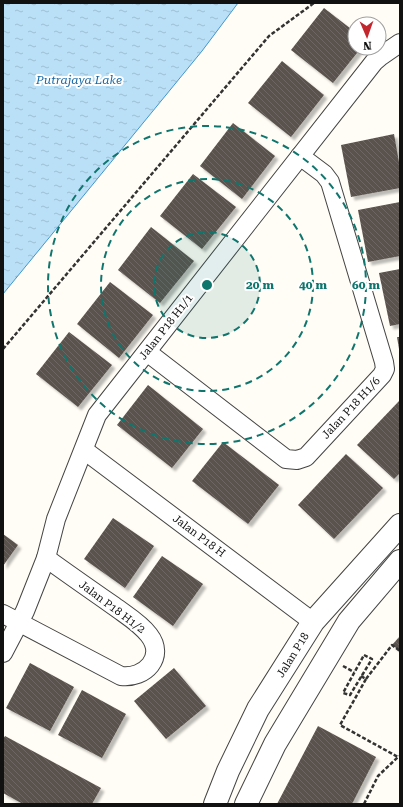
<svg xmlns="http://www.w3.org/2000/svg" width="403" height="807" viewBox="0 0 403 807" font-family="'Roboto Serif',serif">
  <defs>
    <pattern id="water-ripples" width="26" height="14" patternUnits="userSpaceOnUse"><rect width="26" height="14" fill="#b9e0f7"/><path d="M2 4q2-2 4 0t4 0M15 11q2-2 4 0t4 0" fill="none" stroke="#9ebfd3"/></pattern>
    <pattern id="building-back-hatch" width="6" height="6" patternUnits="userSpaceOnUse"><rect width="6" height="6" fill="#5a524d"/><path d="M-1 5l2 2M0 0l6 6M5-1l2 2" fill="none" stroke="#6d6662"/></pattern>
    <filter id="shadow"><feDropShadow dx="3.5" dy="3.5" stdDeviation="1" flood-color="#0004"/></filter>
  </defs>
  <rect width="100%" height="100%" fill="#fffdf5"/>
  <!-- water -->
  <polygon fill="url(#water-ripples)" stroke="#3f96cf" points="3,3 238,3 202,51 3,294"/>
  <!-- building -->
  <g fill="url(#building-back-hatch)" filter="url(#shadow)">
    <polygon points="324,8 355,32 355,48 361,48 333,83 291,50"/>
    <polygon points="282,61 324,95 291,137 248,103"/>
    <polygon points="233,123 275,156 242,199 200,166"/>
    <polygon points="394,134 400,168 400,188 351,197 341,145"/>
    <polygon points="193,174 236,207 202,249 160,216"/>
    <polygon points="400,202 400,256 368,262 358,210"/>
    <polygon points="151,227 194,261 160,303 118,270"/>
    <polygon points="400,269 400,324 390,326 379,273"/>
    <polygon points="110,282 153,315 119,358 77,324"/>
    <polygon points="69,332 112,365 78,407 36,374"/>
    <polygon points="397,337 400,337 400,349 399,349"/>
    <polygon points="148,385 203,429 172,468 117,425"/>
    <polygon points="400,400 400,473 394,479 357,445"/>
    <polygon points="223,442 279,485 248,524 192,481"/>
    <polygon points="346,454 383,488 334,539 298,505"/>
    <polygon points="113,518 154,546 125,588 84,559"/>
    <polygon points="3,534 18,545 3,566"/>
    <polygon points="162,556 203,584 173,626 133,597"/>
    <polygon points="400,636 400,651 392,645"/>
    <polygon points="30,663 74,687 50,731 6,708"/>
    <polygon points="174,668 206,706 166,739 134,701"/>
    <polygon points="82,690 126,714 102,758 58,735"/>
    <polygon points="318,726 376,757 352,804 277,804"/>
    <polygon points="5,736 101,788 92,804 23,804 3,793 3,739"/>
  </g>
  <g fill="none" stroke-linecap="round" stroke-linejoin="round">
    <defs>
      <g id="minor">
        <polyline points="147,352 286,459 297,460 306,457 382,375 385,369 384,362 330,182 324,174 300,156"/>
        <polyline points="84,450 313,622"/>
        <path d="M3 614 121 676C145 679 166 657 149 635 140 623 126 615 114 606 91 590 68 574 46 558"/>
        <polyline points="3,653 25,611 46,558 56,519 97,415 374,62 381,56 400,43"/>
      </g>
      <g id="tertiary">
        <polyline points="215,804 228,771 258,709 313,622 400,525"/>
        <polyline points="246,804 275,744 349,621 400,561"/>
      </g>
    </defs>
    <!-- minor casing -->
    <use href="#minor" stroke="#444" stroke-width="20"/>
    <!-- tertiary casing -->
    <use href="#tertiary" stroke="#444" stroke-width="24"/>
    <!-- path -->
    <g stroke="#333" stroke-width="2.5" stroke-dasharray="4 2" stroke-linecap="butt">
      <polyline points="3,349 269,36 314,3"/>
      <polygon points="364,655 372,659 350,695 343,693"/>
      <polyline points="343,666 354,672"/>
      <polyline points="361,676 366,679 340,725 398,757 400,756"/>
      <polyline points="366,679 392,645 400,651"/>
      <polyline points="364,804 378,776 398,757"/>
    </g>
    <!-- minor -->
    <use href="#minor" stroke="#fff" stroke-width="18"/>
    <!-- tertiary -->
    <use href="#tertiary" stroke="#fff" stroke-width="22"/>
  </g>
  <!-- distance rings -->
  <circle cx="207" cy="285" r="53" fill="#0f766e" fill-opacity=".12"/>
  <g fill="none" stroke="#0f766e" stroke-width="2" stroke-dasharray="7 5">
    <circle cx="207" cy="285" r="53"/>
    <circle cx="207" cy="285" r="106"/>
    <circle cx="207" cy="285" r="159"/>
  </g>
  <g text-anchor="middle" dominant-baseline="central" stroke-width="4" stroke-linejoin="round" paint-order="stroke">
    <!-- street labels -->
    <g font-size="11" fill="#111" stroke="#fff">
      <text transform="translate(166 327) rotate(-52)">Jalan P18 H1/1</text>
      <text transform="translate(351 408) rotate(-47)">Jalan P18 H1/6</text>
      <text transform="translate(199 536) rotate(37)">Jalan P18 H</text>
      <text transform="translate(112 607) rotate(37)">Jalan P18 H1/2</text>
      <text transform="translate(293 655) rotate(-58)">Jalan P18</text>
    </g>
    <!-- water labels -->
    <g font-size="12" font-style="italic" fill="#1768a6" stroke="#fff">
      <text x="79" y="80">Putrajaya Lake</text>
    </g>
  </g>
  <circle cx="207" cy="285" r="6" fill="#0f766e" stroke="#fff" stroke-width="2"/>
  <g font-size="12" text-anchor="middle" font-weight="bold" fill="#0f766e" stroke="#fff" stroke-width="4" stroke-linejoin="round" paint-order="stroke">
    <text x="260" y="289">20 m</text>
    <text x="313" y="289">40 m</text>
    <text x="366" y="289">60 m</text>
  </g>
  <!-- border -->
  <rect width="403" height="807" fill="none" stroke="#111111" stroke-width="8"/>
  <!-- north arrow -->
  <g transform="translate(367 36) rotate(178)"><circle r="19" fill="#ffffff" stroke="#a0a0a0"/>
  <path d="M0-3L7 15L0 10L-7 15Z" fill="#c4262e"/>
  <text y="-6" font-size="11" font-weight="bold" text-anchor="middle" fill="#111111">N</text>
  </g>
</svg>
